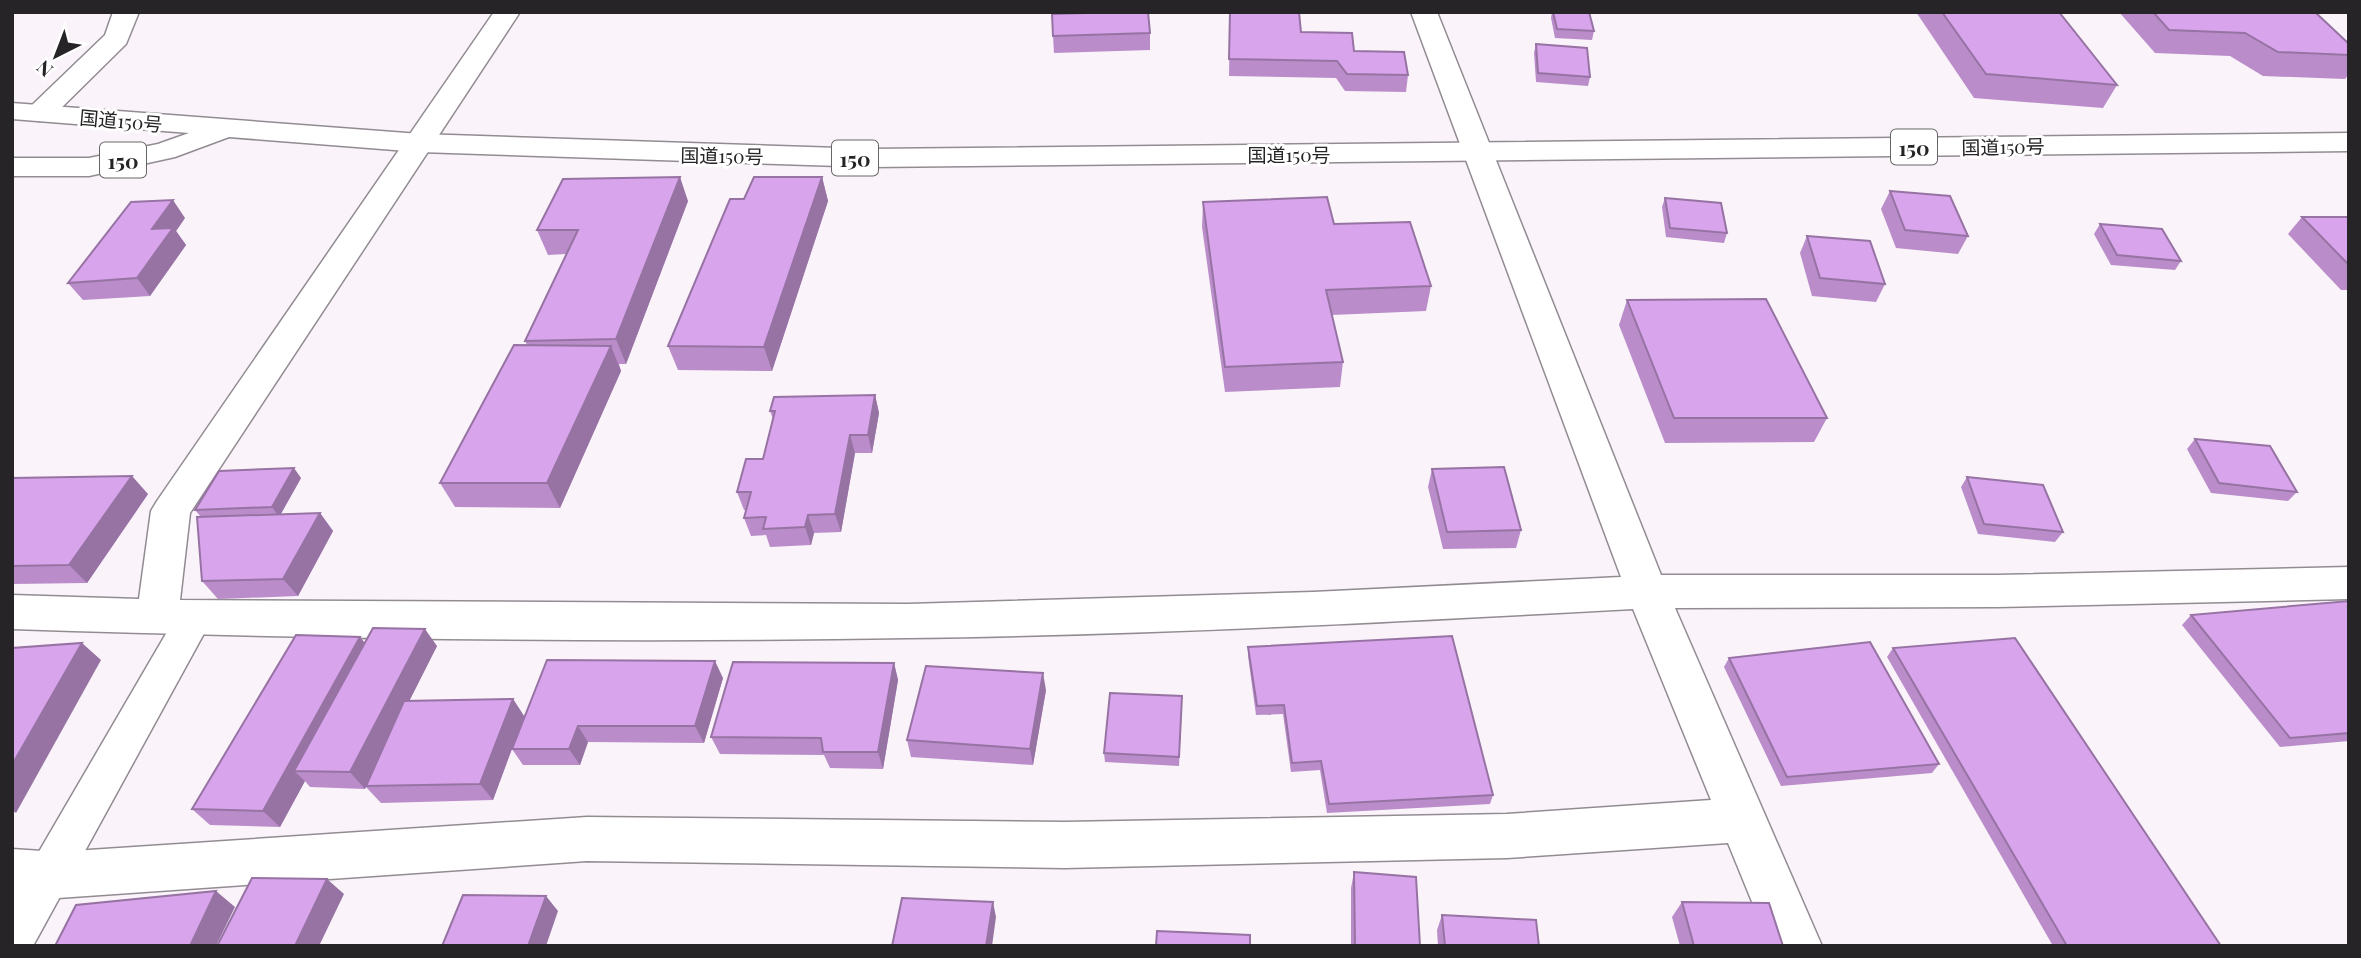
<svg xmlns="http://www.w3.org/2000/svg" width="2361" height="958" viewBox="0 0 2361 958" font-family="'Playfair Display','Noto Sans JP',serif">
  <rect width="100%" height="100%" fill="#faf3fa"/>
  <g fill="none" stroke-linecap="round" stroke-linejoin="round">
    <defs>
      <polygon id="lane" points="194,603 207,608 212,618 207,628 33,946 12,946 12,898 181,608"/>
      <g id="street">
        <polygon points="113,12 139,12 126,44 50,119 40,121 30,119 26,113 30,107 105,35"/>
        <path d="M494 12H520L190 513 180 600 908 604 1313 592 1621 577 1411 12H1437L1661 575H1997L2349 567V599L1997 607 1675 608 1822 946H1770L1728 843 1507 858 1065 868 587 861 58 898 12 895V849L58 852 587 817 1065 822 1507 814 1711 800 1633 609C1392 622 1150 635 908 638 610 643 310 639 12 629V595L139 599 151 511 157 501Z"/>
      </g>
      <polygon id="highway" points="12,103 420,134 870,149 2349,133 2349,151 870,167 420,152 229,137 175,157 89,176 12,176 12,158 89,158 158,144 189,133 12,119"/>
    </defs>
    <!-- lane casing -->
    <use href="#lane" stroke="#928c92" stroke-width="3"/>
    <!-- street casing -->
    <use href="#street" stroke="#928c92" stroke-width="3"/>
    <!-- highway casing -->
    <use href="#highway" stroke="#928c92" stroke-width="3"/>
    <!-- lane -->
    <use href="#lane" fill="#fff" fill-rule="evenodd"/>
    <!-- street -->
    <use href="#street" fill="#fff" fill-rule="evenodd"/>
    <!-- highway -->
    <use href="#highway" fill="#fff" fill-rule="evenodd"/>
  </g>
  <!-- wall -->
  <g fill="#ba8dca">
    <polygon points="1230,12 1301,32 1354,51 1408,75 1406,92 1345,91 1336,78 1229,76"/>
    <polygon points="1552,12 1589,12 1594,31 1592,40 1555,38 1551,18"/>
    <polygon points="1916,12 2059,12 2117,85 2103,108 1974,98"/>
    <polygon points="2119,12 2315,12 2349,44 2349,74 2345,79 2263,76 2230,56 2155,53"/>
    <polygon points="1150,33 1150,50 1054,53 1053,36"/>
    <polygon points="1536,44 1590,77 1588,86 1536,82 1534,53"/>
    <polygon points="822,177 828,201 772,371 678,370 668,346 744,199"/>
    <polygon points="1890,191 1968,236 1958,254 1896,248 1881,209"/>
    <polygon points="1665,198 1727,233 1724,243 1666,237 1662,207"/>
    <polygon points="688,201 626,364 619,364 621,371 560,508 455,507 440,483 527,345 525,341 566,254 548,255 537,230"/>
    <polygon points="1203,202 1334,224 1431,286 1426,311 1332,315 1343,362 1340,387 1225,392 1202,227"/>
    <polygon points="2302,217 2349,217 2349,290 2341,290 2288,234"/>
    <polygon points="185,218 176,231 186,245 150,296 83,300 68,283"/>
    <polygon points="2100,224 2181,261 2175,270 2111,265 2094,234"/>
    <polygon points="1807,236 1885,284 1876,302 1812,296 1800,253"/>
    <polygon points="1627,300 1827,418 1814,442 1665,443 1619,325"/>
    <polygon points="875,395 879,413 872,453 855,453 841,532 814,533 811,545 770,547 766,535 751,536 744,518 746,510 744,510 737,492 763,459 773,419 770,411"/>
    <polygon points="2195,439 2297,492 2288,501 2211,493 2187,449"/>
    <polygon points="1432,469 1521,530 1516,548 1443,549 1428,487"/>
    <polygon points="1967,477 2063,532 2055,542 1978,534 1961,487"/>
    <polygon points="12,478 148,494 87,583 12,584"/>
    <polygon points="301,478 281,514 320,513 333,531 298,596 218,599 202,581 201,517 195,510"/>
    <polygon points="2349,601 2349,741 2280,747 2182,625 2191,615"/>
    <polygon points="365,643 437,646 409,701 513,699 524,716 723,678 704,743 588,742 580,765 523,765 512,749 493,800 381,803 366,787 365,789 310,787 305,781 280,827 210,825 192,809"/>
    <polygon points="1248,647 1493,795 1490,804 1327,813 1320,770 1291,772 1283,714 1256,715 1248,656"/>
    <polygon points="1893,648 2221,946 2053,946 1887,657"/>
    <polygon points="1729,658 1939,764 1932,773 1781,786 1724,667"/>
    <polygon points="894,663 898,680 883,769 830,768 824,755 720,754 711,737"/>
    <polygon points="1046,690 1033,765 911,757 907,740"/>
    <polygon points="1182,705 1179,766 1105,762 1104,753"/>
    <polygon points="1354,872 1420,946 1351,946 1351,888"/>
    <polygon points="1682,902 1783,946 1680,946 1672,917"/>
    <polygon points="1442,915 1539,946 1438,946 1437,930"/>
  </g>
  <!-- shaded-wall -->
  <g fill="#9773a4">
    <polygon points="680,177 688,201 626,364 616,339"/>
    <polygon points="822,177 828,201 772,371 764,347"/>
    <polygon points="173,200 185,218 176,231 186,245 150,296 137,278 152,229"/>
    <polygon points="611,346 621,371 560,508 547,483"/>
    <polygon points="875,395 879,413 872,453 868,435"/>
    <polygon points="850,435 855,453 841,532 835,514"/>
    <polygon points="294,468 301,478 279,517 272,507"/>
    <polygon points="132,476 148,494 87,583 69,565"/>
    <polygon points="320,513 333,531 298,596 283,579"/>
    <polygon points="808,515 814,533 811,545 805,527"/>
    <polygon points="425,629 437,646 365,789 350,772"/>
    <polygon points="360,637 374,654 294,771 305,781 280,827 263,811"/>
    <polygon points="82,643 101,660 16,813 12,810 12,765"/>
    <polygon points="715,661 723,678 704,743 695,726"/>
    <polygon points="894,663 898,680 883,769 878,752"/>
    <polygon points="1043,673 1046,690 1033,765 1030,749"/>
    <polygon points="513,699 524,716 493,800 480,784"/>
    <polygon points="578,726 588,742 580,765 569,749"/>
    <polygon points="327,879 344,894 319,946 295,946"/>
    <polygon points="216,891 235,907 216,946 190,946"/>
    <polygon points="546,896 558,911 546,946 528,946"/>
    <polygon points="993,902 996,917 992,946 986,946"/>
  </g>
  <!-- building -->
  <g fill="#d8a4eb" stroke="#9773a4" stroke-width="2">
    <polygon points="1117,12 1148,12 1150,33 1053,36 1052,14"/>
    <polygon points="1230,12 1299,12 1301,32 1352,33 1354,51 1404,52 1408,75 1347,74 1337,61 1229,59"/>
    <polygon points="1553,12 1589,12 1594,31 1557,29"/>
    <polygon points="1942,12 2059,12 2117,85 1986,74"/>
    <polygon points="2153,12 2315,12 2349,44 2349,55 2278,52 2245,33 2169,30"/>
    <polygon points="1536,44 1587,48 1590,77 1538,73"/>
    <polygon points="680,177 616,339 525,341 578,230 537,230 563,179"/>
    <polygon points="754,177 822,177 764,347 668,346 730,199 744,199"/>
    <polygon points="1890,191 1950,196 1968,236 1905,230"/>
    <polygon points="1327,197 1334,224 1410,222 1431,286 1326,290 1343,362 1225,367 1203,202"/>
    <polygon points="1665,198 1721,203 1727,233 1670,228"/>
    <polygon points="173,200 152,229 173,228 137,278 68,283 131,202"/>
    <polygon points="2302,217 2349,217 2349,265"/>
    <polygon points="2100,224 2162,229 2181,261 2117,255"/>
    <polygon points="1807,236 1870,241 1885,284 1820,278"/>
    <polygon points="1766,299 1827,418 1674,418 1627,300"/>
    <polygon points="514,345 611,346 547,483 440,483"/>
    <polygon points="875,395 868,435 850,435 835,514 808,515 805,527 763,529 766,517 744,518 751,492 737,492 746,459 763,459 775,411 770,411 774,397"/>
    <polygon points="2195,439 2270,446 2297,492 2219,483"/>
    <polygon points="1504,467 1521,530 1447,532 1432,469"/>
    <polygon points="294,468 272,507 195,510 219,471"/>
    <polygon points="132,476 69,565 12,566 12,478"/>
    <polygon points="1967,477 2043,485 2063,532 1984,524"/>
    <polygon points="320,513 283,579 202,581 197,517"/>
    <polygon points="2349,601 2349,733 2290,738 2191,615"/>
    <polygon points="373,628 425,629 350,772 294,771"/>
    <polygon points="296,635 360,637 263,811 192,809"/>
    <polygon points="1452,636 1493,795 1329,804 1321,761 1292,763 1284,705 1257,706 1248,647"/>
    <polygon points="2015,638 2221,946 2067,946 1893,648"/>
    <polygon points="1870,642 1939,764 1787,777 1729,658"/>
    <polygon points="82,643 12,765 12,648"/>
    <polygon points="547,660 715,661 695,726 578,726 569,749 512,749"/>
    <polygon points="733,662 894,663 878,752 823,752 821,738 711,737"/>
    <polygon points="926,666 1043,673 1030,749 907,740"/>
    <polygon points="1110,693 1182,696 1179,757 1104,753"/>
    <polygon points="513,699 480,784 366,786 404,701"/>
    <polygon points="1354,872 1416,877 1420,946 1355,946"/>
    <polygon points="252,878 327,879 295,946 217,946"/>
    <polygon points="216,891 190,946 55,946 76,905"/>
    <polygon points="463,895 546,896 528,946 442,946"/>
    <polygon points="902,898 993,902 986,946 892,946"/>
    <polygon points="1682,902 1769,903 1783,946 1694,946"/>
    <polygon points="1442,915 1536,920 1539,946 1445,946"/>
    <polygon points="1157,931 1250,935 1250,946 1156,946"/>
  </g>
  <g text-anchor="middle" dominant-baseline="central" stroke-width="6" stroke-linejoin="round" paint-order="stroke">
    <!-- far-street labels -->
    <g font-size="19" fill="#262426" stroke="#fff">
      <text transform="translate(121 120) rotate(5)">国道150号</text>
      <text transform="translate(2003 146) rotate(-1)">国道150号</text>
      <text x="1289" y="154">国道150号</text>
      <text transform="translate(722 155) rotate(1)">国道150号</text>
    </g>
    <!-- shield labels -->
    <g fill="#fff" stroke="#676667" stroke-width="2">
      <rect x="1891" y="129.5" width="46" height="35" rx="5"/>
      <rect x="832" y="140.5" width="46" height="35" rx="5"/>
      <rect x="100" y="142.5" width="46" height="35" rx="5"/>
    </g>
    <g font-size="21" font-weight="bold" fill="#262426">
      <text x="1914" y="147">150</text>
      <text x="855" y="158">150</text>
      <text x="123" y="160">150</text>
    </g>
  </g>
  <!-- border -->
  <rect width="2361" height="958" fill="none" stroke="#262426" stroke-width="28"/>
  <!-- north arrow -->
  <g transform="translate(56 56) rotate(222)" stroke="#ffffff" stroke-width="5" paint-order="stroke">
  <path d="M0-5L12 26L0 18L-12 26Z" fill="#262426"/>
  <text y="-10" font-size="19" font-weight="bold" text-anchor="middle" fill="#262426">N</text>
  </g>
</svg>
